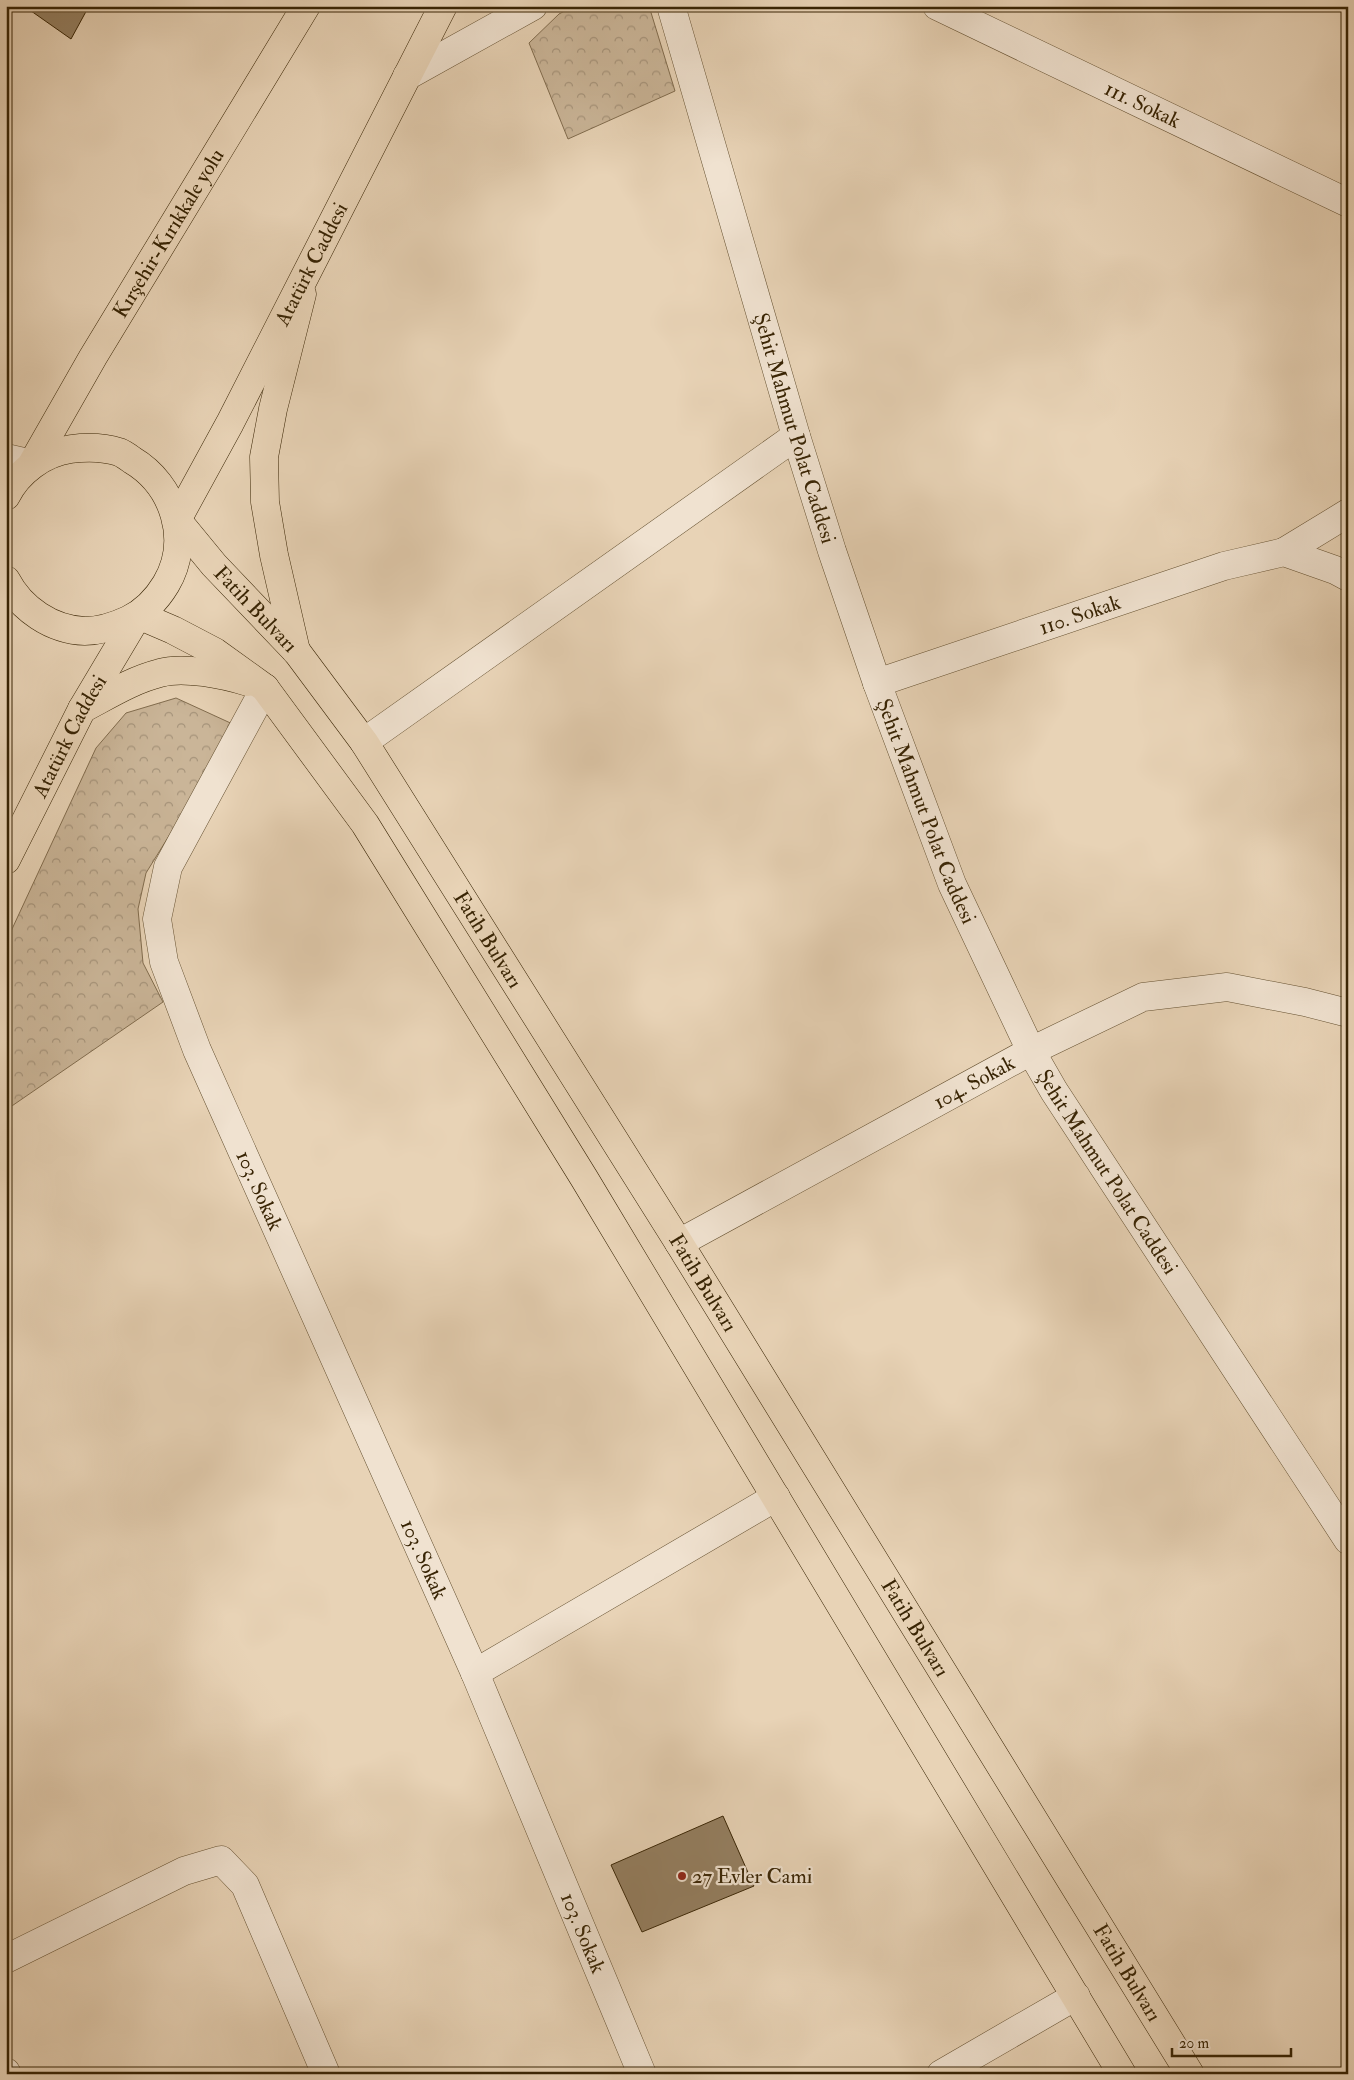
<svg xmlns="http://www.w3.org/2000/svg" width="1354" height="2080" viewBox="0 0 1354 2080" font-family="'IM FELL Double Pica',serif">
  <defs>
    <pattern id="park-crowns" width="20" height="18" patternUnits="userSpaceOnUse" patternTransform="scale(1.25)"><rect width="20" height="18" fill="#cab598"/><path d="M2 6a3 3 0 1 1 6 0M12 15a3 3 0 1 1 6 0" fill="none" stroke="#a5937a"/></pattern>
  </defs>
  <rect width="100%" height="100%" fill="#e8d3b6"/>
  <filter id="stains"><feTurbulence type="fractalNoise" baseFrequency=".004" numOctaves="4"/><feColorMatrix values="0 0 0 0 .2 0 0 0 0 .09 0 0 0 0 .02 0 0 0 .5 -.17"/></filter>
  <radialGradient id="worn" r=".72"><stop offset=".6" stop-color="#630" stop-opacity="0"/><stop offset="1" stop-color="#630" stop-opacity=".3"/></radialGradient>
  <!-- park -->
  <g fill="url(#park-crowns)" stroke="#816c4e">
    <polygon points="574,6 649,6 675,91 568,139 529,43 559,14"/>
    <polygon points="176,698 237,726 146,873 138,909 143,963 163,1002 6,1110 6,942 96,748 126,713"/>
  </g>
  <!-- building -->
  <g fill="#947f61" stroke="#382404">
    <polygon points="24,6 89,6 71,39"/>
    <polygon points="723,1816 754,1886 642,1932 611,1865"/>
  </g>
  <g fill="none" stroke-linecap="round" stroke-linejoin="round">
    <defs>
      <g id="minor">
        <path id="s1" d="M671 6 796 436 832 551 877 683 952 884 1031 1051 1054 1091 1348 1540"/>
        <path id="s2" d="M937 6 1348 203"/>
        <polyline points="407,76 533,6"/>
        <polyline points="6,458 32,464"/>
        <polyline points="1284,552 1348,513"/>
        <path id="s3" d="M877 683 1224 566 1284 552 1335 570 1348 577"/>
        <path id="s4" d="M265 688 168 867 157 919 164 962 197 1050 475 1673 642 2074"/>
        <polyline points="364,742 796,436"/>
        <path id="s5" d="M679 1243 1031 1051 1143 997 1227 987 1305 1002 1348 1013"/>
        <polyline points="475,1673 776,1497"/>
        <polyline points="6,1959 184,1871 221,1860 245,1885 326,2074"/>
        <polyline points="6,2072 7,2074"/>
        <polyline points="941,2074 1076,1996"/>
      </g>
      <g id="major">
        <path id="s6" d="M177 520 214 565 297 652 364 742 679 1243 1190 2074"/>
        <polyline points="138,615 173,630 215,652 265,688 365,824 584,1178 1122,2074"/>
        <polyline points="296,651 274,555 265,502 264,457 273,409 302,294"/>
        <path d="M82 709C107 696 132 680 160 673 184 666 225 675 248 682"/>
      </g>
      <g id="highway">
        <path id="s7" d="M32 464 93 357 306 6"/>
        <path d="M6 496C18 472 43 453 71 449 87 447 103 447 119 452 124 454 128 457 132 460 174 485 192 540 166 584 157 599 145 612 128 620 115 626 100 631 85 631 52 630 21 609 6 580"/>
        <path id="s8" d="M177 520 230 423 443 6"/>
        <path id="s9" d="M6 860 82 709 138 615"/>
      </g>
    </defs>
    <!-- minor casing -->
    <use href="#minor" stroke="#645030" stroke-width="29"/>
    <!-- major casing -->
    <use href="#major" stroke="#382404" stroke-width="29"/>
    <!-- highway casing -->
    <use href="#highway" stroke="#382404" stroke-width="29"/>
    <!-- minor -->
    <use href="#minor" stroke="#f0e2d0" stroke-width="28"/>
    <!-- major -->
    <use href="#major" stroke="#e8d3b6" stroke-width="28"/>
    <!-- highway -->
    <use href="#highway" stroke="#e8d3b6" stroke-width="28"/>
  </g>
  <!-- markers -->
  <circle fill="#8f2418" stroke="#f0e2d0" stroke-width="2" cx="682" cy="1876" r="5"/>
  <g text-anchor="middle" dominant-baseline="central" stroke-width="4.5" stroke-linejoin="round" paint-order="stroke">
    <!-- street labels -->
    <g font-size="21" fill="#382404" stroke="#f0e2d0">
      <text stroke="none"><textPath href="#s2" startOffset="228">111. Sokak</textPath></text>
      <text stroke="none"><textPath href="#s7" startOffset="268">Kırşehir-Kırıkkale yolu</textPath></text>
      <text stroke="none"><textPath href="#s8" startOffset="289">Atatürk Caddesi</textPath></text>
      <text stroke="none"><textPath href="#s1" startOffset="440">Şehit Mahmut Polat Caddesi</textPath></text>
      <text stroke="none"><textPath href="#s6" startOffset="119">Fatih Bulvarı</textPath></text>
      <text stroke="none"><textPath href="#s3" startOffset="214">110. Sokak</textPath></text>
      <text stroke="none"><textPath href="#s9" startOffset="139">Atatürk Caddesi</textPath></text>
      <text stroke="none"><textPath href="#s1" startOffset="845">Şehit Mahmut Polat Caddesi</textPath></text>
      <text stroke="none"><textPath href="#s6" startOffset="524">Fatih Bulvarı</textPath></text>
      <text stroke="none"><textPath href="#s5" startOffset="336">104. Sokak</textPath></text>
      <text stroke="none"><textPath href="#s1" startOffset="1250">Şehit Mahmut Polat Caddesi</textPath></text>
      <text stroke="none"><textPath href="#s4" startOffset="548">103. Sokak</textPath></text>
      <text stroke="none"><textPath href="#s6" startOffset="929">Fatih Bulvarı</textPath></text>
      <text stroke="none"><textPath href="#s4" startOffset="952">103. Sokak</textPath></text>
      <text stroke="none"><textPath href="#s6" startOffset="1334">Fatih Bulvarı</textPath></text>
      <text stroke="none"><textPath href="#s4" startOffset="1358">103. Sokak</textPath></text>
      <text stroke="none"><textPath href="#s6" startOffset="1739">Fatih Bulvarı</textPath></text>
    </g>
    <!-- poi labels -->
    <g font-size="21" fill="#382404" stroke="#f0e2d0" text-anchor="start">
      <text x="692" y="1876">27 Evler Cami</text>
    </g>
  </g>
  <!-- margin -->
  <rect width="1354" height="2080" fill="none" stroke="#e8d3b6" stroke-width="25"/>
  <rect x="8" y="8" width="1339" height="2065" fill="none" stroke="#382404" stroke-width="2.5"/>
  <rect x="12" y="12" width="1329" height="2055" fill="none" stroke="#382404"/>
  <!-- scale -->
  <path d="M1172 2048v8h119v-8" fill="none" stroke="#382404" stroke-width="2.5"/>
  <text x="1179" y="2048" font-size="15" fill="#382404" stroke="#f0e2d0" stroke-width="4" paint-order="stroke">20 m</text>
  <rect width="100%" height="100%" filter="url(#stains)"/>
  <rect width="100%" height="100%" fill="url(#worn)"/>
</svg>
